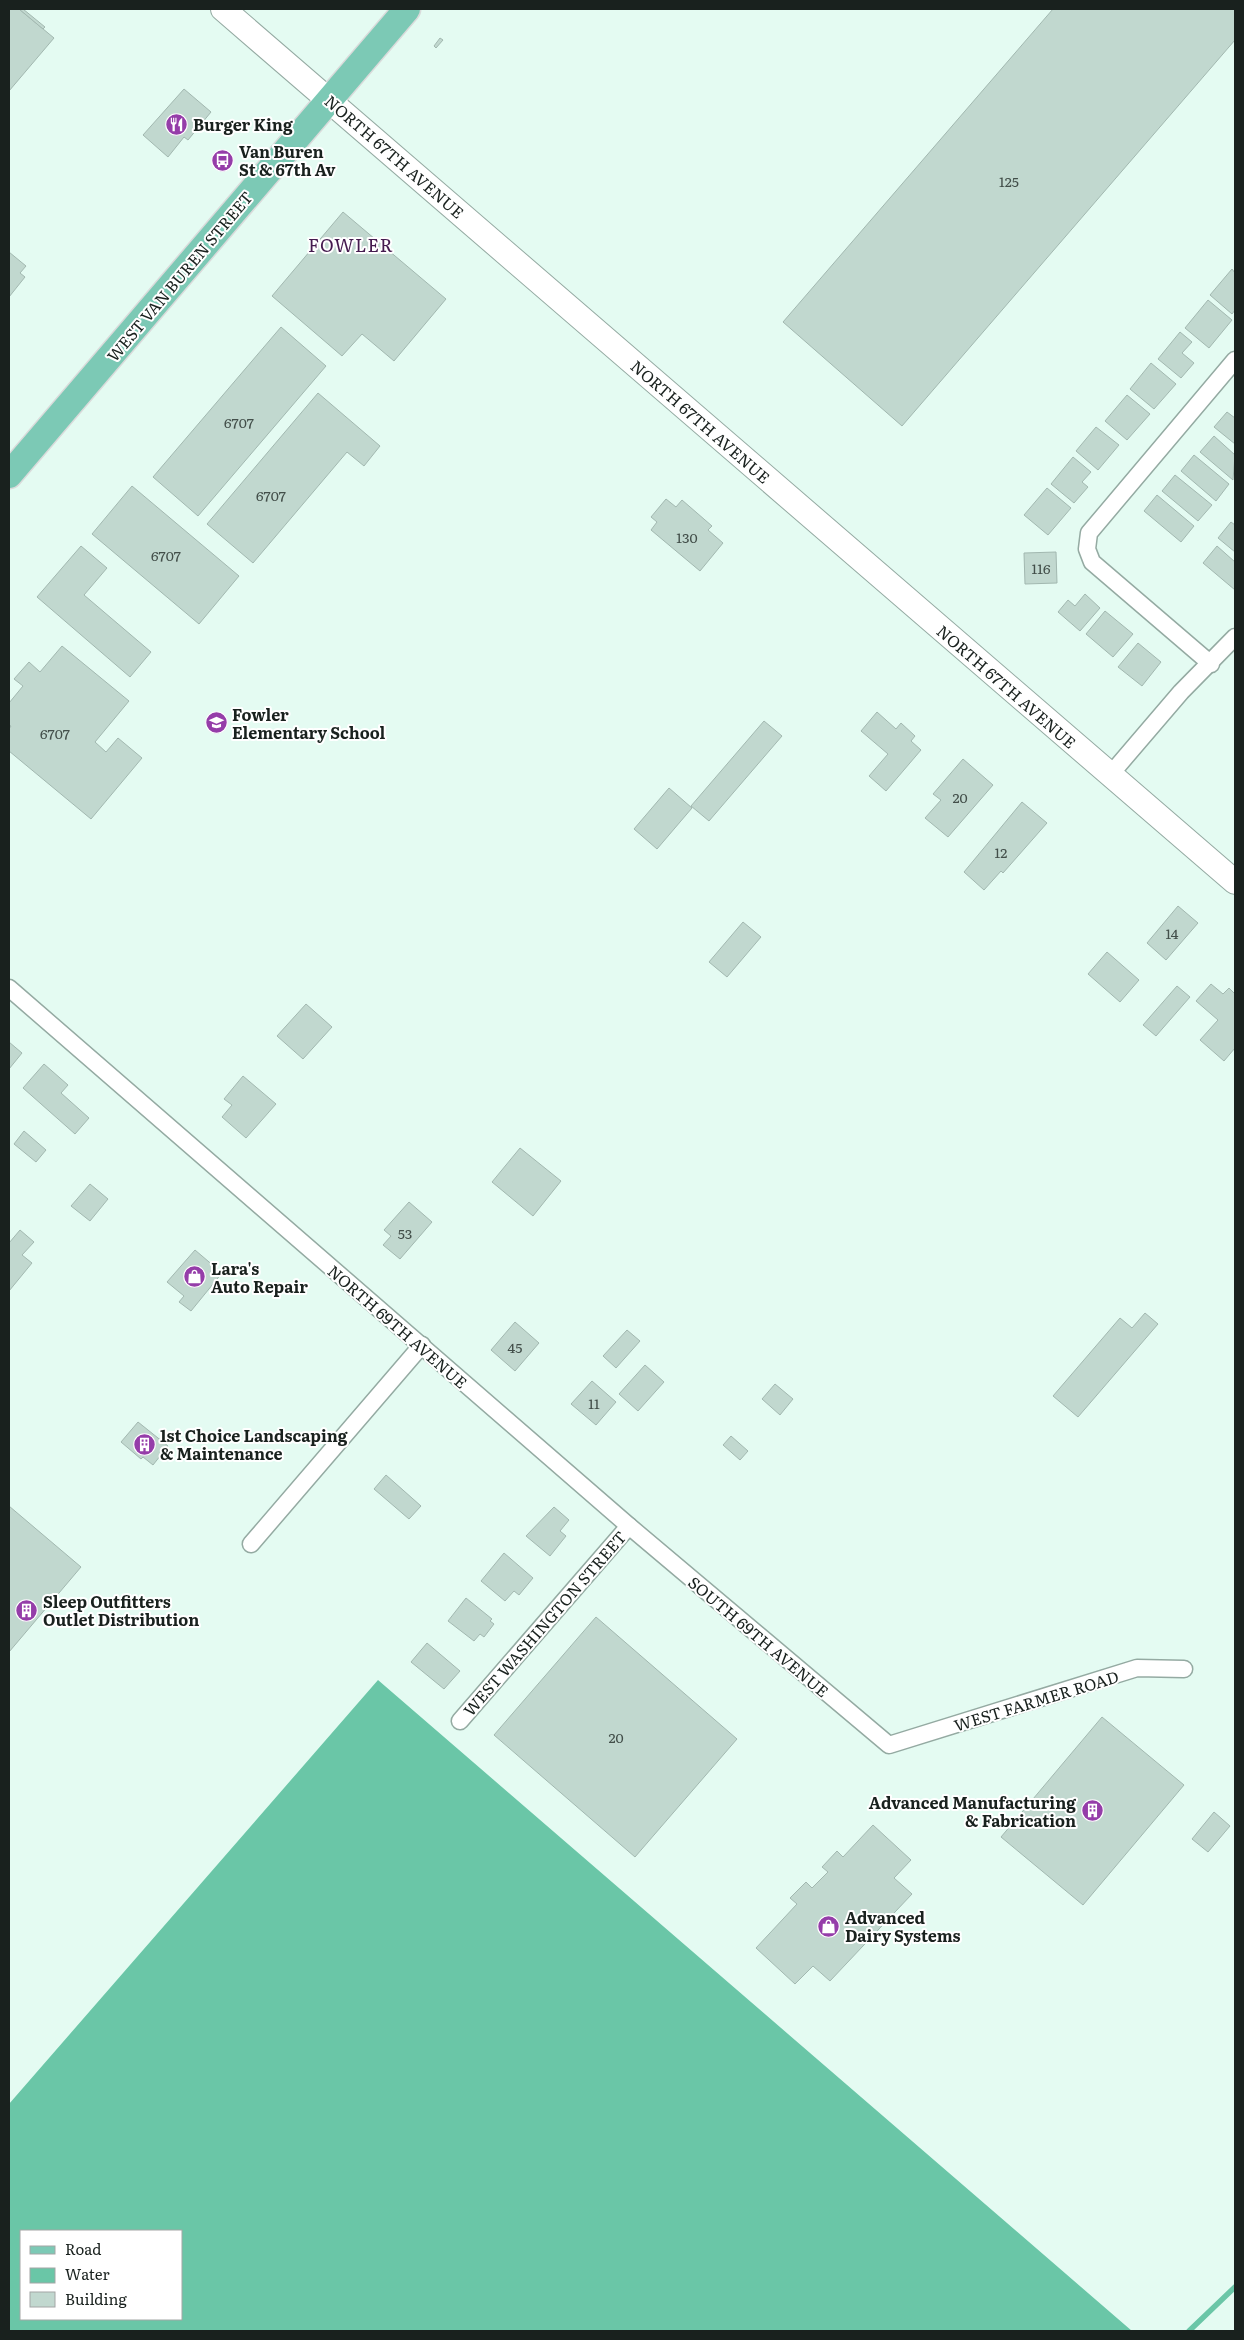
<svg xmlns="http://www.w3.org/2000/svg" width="1244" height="2340" viewBox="0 0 1244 2340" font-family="Literata,serif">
  <rect width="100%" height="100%" fill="#e4fbf2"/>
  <!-- water -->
  <path fill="#6ac6a7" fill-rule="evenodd" d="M378 1680 1132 2331H9V2104ZM21 2231H181V2319H21Z"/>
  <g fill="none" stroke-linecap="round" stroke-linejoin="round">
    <!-- stream -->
    <polyline stroke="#6ac6a7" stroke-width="5.5" points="1189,2331 1235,2287"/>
  </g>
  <!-- building -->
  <g fill="#c1d8cf" stroke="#a2b8b0">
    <polygon points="9,9 19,9 54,38 9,91"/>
    <polygon points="19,9 23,9 45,27 43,29"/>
    <polygon points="1053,9 1235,9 1235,40 902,426 783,322"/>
    <polygon points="440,38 443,40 436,48 434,46"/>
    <polygon points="184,89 211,112 188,140 184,137 168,157 143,135"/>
    <polygon points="223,156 226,159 219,167 216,164"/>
    <polygon points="343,212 446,299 394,361 362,334 342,356 272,296"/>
    <polygon points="9,252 26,266 20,273 25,277 9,297"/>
    <polygon points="1232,269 1235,273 1235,310 1232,314 1210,295"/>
    <polygon points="1208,300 1232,320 1209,348 1185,328"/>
    <polygon points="281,327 326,366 198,516 153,477"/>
    <polygon points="1180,332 1192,342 1182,353 1194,363 1181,378 1158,359"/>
    <polygon points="1151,363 1176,384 1154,409 1130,389"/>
    <polygon points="318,393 380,446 364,466 347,452 253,563 207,524"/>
    <polygon points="1127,395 1150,414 1127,440 1105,421"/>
    <polygon points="1227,412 1235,418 1235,444 1214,427"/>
    <polygon points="1096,427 1119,445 1098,470 1076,451"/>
    <polygon points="1214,436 1235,455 1233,480 1200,452"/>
    <polygon points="1194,455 1229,484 1216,501 1181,471"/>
    <polygon points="1073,457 1091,472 1082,482 1088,487 1074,503 1051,484"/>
    <polygon points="1175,475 1212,505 1198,521 1162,491"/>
    <polygon points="132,486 239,576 199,624 92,534"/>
    <polygon points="1047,488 1071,508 1048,535 1024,515"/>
    <polygon points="1157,495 1194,526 1181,542 1144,511"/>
    <polygon points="666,499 676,507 682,500 712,526 708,530 723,543 700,571 651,530 657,522 651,517"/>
    <polygon points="1231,522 1235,525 1235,552 1218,538"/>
    <polygon points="81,546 107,568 84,595 151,652 130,677 37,597"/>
    <polygon points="1217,546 1235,562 1235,590 1203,563"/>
    <polygon points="1056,552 1057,583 1025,584 1024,553"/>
    <polygon points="1085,594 1100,608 1080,631 1058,612 1068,600 1075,606"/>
    <polygon points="1105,611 1133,634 1113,657 1086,634"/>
    <polygon points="1138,643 1161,662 1142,686 1118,667"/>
    <polygon points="62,646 129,701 95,742 106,752 118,738 142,758 91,819 9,751 9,729 11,726 9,725 9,703 23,686 14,679 29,662 40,672"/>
    <polygon points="877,712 896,729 901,723 915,736 911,741 921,750 886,791 869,776 888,754 861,731"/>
    <polygon points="764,721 782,736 709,821 691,806"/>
    <polygon points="963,759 993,785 948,837 925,818 941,800 933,794"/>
    <polygon points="669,788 692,808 657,849 634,829"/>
    <polygon points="1022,802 1047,823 1003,873 1001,871 984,890 964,872"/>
    <polygon points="1178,906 1198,923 1166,960 1147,943"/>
    <polygon points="743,922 761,937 727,977 709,962"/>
    <polygon points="1107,952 1139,980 1120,1002 1088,974"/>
    <polygon points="1211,984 1223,994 1229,988 1235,994 1235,1048 1224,1061 1200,1040 1218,1020 1196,1001"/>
    <polygon points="1177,986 1190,997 1156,1036 1143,1025"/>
    <polygon points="306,1004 332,1027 303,1059 277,1036"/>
    <polygon points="9,1042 22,1053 9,1069"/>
    <polygon points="44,1064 68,1085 61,1093 89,1118 75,1134 23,1088"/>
    <polygon points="243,1076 276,1104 246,1138 222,1117 232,1105 224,1099"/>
    <polygon points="24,1131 46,1150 36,1162 14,1144"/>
    <polygon points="520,1148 561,1181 533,1216 492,1182"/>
    <polygon points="90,1184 108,1199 90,1221 71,1206"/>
    <polygon points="409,1202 432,1222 400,1259 383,1245 391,1236 384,1230"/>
    <polygon points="20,1230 34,1242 22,1255 32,1263 9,1291 9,1243"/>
    <polygon points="195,1250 222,1273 191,1311 179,1302 184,1296 167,1282"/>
    <polygon points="1145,1313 1158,1324 1078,1417 1053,1396 1120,1318 1132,1328"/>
    <polygon points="515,1322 539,1343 515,1371 491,1350"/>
    <polygon points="627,1330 640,1341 616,1368 603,1356"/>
    <polygon points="645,1365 664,1382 638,1411 619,1394"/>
    <polygon points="592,1381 616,1402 596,1425 571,1404"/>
    <polygon points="775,1384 793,1399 780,1415 762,1399"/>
    <polygon points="138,1422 168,1446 153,1465 143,1457 141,1459 121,1442"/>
    <polygon points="731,1436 748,1451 740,1460 723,1445"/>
    <polygon points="386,1475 421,1506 409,1519 374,1489"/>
    <polygon points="9,1506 81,1567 9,1652"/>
    <polygon points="554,1507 569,1520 560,1531 566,1536 550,1556 526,1536"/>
    <polygon points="504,1553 533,1578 519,1595 514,1591 505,1601 481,1581"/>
    <polygon points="466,1598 492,1619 490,1621 494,1624 484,1637 480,1634 474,1641 448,1621"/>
    <polygon points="596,1617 737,1739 635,1857 494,1735"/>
    <polygon points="427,1643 460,1671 444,1689 411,1662"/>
    <polygon points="1102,1717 1184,1785 1083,1905 1001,1837"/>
    <polygon points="1214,1812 1230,1826 1208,1852 1192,1839"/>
    <polygon points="873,1825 911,1860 894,1878 912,1894 830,1981 813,1966 795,1984 756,1948 797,1904 790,1898 806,1882 812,1888 828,1872 822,1867 837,1851 843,1857"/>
  </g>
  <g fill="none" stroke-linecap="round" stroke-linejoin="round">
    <defs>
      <g id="street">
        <polyline points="1211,664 1092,562 1087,549 1089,533 1235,360"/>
        <polyline points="1110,775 1181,692 1235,637"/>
        <polyline points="9,988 629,1526 889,1745 1137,1668 1184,1669"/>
        <polyline points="251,1544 422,1345"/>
        <polyline points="460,1721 629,1526"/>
      </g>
      <polyline id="secondary" points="223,9 1235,882"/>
      <polyline id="primary" points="9,475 407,9"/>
    </defs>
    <!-- street casing -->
    <use href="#street" stroke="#94aaa2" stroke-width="19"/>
    <!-- secondary casing -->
    <use href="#secondary" stroke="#94aaa2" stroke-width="26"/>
    <!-- primary casing -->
    <use href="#primary" stroke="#dadbdb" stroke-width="29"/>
    <!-- street -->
    <use href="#street" stroke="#fff" stroke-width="16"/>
    <!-- secondary -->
    <use href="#secondary" stroke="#fff" stroke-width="24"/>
    <!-- primary -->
    <use href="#primary" stroke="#7cc9b5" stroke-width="26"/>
  </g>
  <!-- icons -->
  <defs>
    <symbol id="restaurant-disc" viewBox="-11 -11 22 22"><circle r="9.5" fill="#953da9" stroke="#fff"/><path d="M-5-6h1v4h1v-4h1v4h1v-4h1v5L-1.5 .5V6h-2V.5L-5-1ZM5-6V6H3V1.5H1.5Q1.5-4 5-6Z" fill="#fff"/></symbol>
    <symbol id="bus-disc" viewBox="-11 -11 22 22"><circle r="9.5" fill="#953da9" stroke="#fff"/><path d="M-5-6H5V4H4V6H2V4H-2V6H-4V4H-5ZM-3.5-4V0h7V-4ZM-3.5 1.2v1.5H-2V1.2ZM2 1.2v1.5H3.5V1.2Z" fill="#fff"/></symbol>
    <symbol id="school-disc" viewBox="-11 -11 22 22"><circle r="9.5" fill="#953da9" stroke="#fff"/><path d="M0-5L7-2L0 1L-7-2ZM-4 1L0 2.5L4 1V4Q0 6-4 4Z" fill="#fff"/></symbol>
    <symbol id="shop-disc" viewBox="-11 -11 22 22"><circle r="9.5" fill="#953da9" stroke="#fff"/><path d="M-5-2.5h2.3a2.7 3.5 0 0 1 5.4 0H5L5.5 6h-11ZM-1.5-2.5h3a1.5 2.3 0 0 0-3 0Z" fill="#fff"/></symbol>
    <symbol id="building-disc" viewBox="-11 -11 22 22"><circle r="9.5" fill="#953da9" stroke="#fff"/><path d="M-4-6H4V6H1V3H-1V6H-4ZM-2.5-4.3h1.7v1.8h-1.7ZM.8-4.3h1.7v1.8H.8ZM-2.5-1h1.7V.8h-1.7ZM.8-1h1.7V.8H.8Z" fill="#fff"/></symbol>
  </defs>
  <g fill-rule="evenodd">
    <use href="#restaurant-disc" x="164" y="112" width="25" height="25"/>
    <use href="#bus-disc" x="210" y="148" width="25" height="25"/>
    <use href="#school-disc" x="204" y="710" width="25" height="25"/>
    <use href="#shop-disc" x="182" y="1264" width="25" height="25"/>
    <use href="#building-disc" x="132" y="1432" width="25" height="25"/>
    <use href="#building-disc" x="14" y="1598" width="25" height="25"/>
    <use href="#building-disc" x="1080" y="1798" width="25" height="25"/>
    <use href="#shop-disc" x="816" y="1914" width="25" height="25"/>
  </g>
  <g text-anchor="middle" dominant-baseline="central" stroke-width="4" stroke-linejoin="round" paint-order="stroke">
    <!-- number labels -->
    <g font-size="14" fill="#434f4a">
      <text x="1009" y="181">125</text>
      <text x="239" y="422">6707</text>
      <text x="271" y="495">6707</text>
      <text x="687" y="537">130</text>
      <text x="166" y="555">6707</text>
      <text x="1041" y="568">116</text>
      <text x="55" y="733">6707</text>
      <text x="960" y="797">20</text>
      <text x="1001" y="852">12</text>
      <text x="1172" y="933">14</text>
      <text x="405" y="1233">53</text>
      <text x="515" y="1347">45</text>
      <text x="594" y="1403">11</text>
      <text x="616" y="1737">20</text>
    </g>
    <!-- poi labels -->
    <g font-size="16" font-weight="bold" fill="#19211e" stroke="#fff" text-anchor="start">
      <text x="193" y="124">Burger King</text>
      <text x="239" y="151">Van Buren<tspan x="239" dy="18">St &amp; 67th Av</tspan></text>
      <text x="232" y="714">Fowler<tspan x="232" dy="18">Elementary School</tspan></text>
      <text x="211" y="1268">Lara's<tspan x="211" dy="18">Auto Repair</tspan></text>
      <text x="160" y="1435">1st Choice Landscaping<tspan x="160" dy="18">&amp; Maintenance</tspan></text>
      <text x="43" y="1601">Sleep Outfitters<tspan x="43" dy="18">Outlet Distribution</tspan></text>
      <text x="1076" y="1802" text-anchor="end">Advanced Manufacturing<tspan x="1076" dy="18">&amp; Fabrication</tspan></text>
      <text x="845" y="1917">Advanced<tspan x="845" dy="18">Dairy Systems</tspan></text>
    </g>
    <!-- street labels -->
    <g font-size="16" fill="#19211e" stroke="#fff">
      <text transform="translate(395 156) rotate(41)">NORTH 67TH AVENUE</text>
      <text transform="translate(179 276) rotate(-50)">WEST VAN BUREN STREET</text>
      <text transform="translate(701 421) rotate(41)">NORTH 67TH AVENUE</text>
      <text transform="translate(1007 686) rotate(41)">NORTH 67TH AVENUE</text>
      <text transform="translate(398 1326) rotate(41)">NORTH 69TH AVENUE</text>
      <text transform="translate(544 1623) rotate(-49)">WEST WASHINGTON STREET</text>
      <text transform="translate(759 1636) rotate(40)">SOUTH 69TH AVENUE</text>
      <text transform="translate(1036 1700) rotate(-17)">WEST FARMER ROAD</text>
    </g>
    <!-- neighbourhood labels -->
    <g font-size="18" letter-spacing="1" fill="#451b4f" stroke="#fff">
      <text x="351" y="244">FOWLER</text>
    </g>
  </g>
  <!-- border -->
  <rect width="1244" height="2340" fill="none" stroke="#19211e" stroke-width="20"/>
  <!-- legend -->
  <rect x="20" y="2230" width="162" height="90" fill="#ffffff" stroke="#a3a6a5"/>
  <rect x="30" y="2246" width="25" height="8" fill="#7cc9b5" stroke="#a3a6a5"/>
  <text x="65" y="2255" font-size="15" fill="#19211e">Road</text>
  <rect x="30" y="2268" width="25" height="15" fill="#6ac6a7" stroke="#a3a6a5"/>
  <text x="65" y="2280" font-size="15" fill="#19211e">Water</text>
  <rect x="30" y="2292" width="25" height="15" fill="#c1d8cf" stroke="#a3a6a5"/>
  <text x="65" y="2305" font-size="15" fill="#19211e">Building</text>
</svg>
